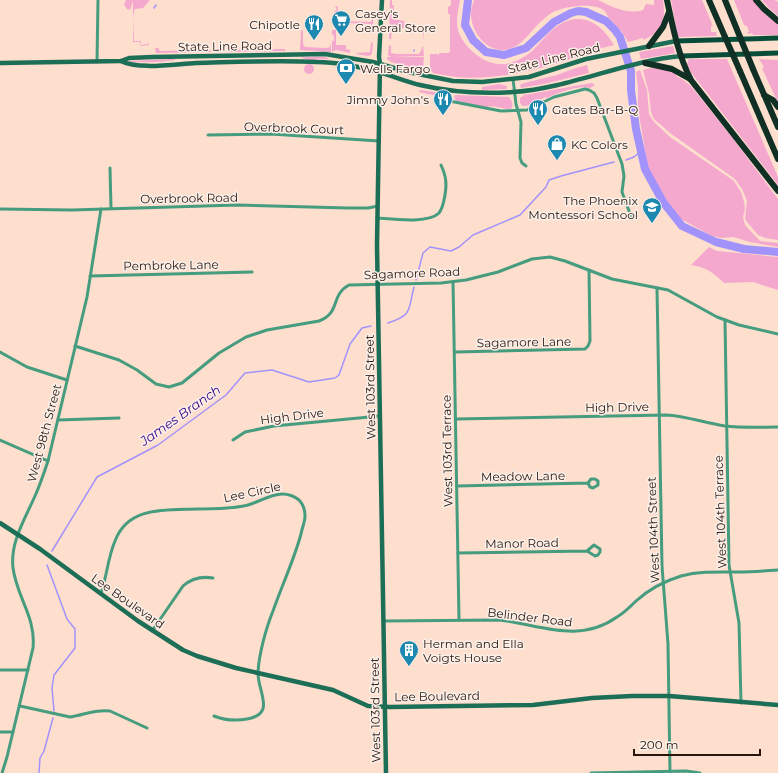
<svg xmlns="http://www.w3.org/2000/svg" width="778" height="773" viewBox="0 0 778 773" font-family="Montserrat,sans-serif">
  <rect width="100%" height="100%" fill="#fedecd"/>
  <!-- green -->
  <g fill="#f5a8ce">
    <polygon points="126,0 158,0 150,0 143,8 135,9 133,16 134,41 141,41 141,45 148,44 148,41 149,45 141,46 140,42 133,42 133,1 130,10 127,9 124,5"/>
    <polygon points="390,0 392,0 392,5 394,5 393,19 404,21 404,24 422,26 424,28 424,40 423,32 421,28 392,28 391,39 389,39"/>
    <path d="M451 0H460C458 10 455 23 459 33 467 52 492 71 513 62 519 60 526 56 531 52 546 38 557 18 580 19 597 21 605 31 614 45L579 54V56C533 72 481 85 433 73L430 69V54H438V55H439V53H449L450 51V14H448V7L451 5Z"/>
    <path d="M474 0H598C611 7 629 15 643 10L646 4 654 5V0H663C666 20 663 32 643 40V38L628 42C623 32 617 26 609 18 607 15 605 10 602 9 592 3 566 6 556 11 552 12 547 16 544 19 532 28 526 42 512 48 490 57 470 33 471 12 471 8 473 4 474 0Z"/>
    <polygon points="671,0 702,0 713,26 711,26 711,32 716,32 717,36 678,37"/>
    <polygon points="734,0 754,0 767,16 778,23 778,35 753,35 752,33 748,34 747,32 749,32 747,26 744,25"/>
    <polygon points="762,0 775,0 778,2 778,16 768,7"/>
    <polygon points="336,6 338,7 338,21 371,22 372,19 373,19 373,34 371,33 371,24 345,23 346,28 344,28 344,26 342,26 342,28 336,28 336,45 346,45 346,49 350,50 350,53 336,50 332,52 332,42 334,40 334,36 332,34 332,30 335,30 336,12 334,12 337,9 335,7"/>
    <polygon points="301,30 303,31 303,44 305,47 326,48 330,47 331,43 331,52 300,50"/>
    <polygon points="371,42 373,43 372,53 371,55 368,56 356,54 357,53 370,52"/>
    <polygon points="389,45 391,46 391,53 396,54 419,54 421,51 422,47 423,46 424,56 391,57 388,55"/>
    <polygon points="673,46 675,53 641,59 639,52"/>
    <polygon points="155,48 158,48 160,51 210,50 211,52 157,53 156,53"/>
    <polygon points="285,49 285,51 228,52 228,50"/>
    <polygon points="302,57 325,57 330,59 309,60 302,58"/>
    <polygon points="387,57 424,57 423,69 420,71 391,62 387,59"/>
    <path d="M175 59V60C160 63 145 62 129 62V61Z"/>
    <polygon points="689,59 727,59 778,177 778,185 690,71 687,64"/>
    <polygon points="759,59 778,60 778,103 762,68 764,67"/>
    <circle cx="309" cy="69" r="5"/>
    <polygon points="587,65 589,73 544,84 521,88 520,85 524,83 557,75 573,69"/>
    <polygon points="651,68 663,68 677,74 676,76 682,79 691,86 734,140 778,199 778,240 765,238 758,235 747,222 745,219 747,201 742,189 735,179 670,133 654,119 651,112 649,93 643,70"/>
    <polygon points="640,70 647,90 649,114 654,122 670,137 734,181 741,192 744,202 745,209 743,217 745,225 760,241 778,243 778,247 750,242 733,237 722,238 712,236 681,219 676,214 656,186 649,173 638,109 638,86 636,72"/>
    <path d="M592 83 595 85 590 88C579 85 557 93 547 98L545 97C539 100 518 115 520 98L524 95Z"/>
    <polygon points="499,84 507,86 507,89 482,90 482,87"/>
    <polygon points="420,90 447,94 448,97 447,98 419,92"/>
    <path d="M456 95 509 97C511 99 515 106 510 109 506 110 493 104 486 107L456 101 454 96Z"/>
    <path d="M709 247 717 251 778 257V290L753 282 724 283C714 273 706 267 691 265Z"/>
  </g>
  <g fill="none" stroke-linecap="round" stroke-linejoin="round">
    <!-- stream -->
    <g stroke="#a192fc" stroke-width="1.5">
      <polyline points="154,8 156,5"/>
      <polyline points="414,51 414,50"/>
      <polyline points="626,160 634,157 641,151"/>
      <polyline points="416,280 423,253 430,247 451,251 459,247 473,235 520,215 546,187 549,180 561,176 614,162"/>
      <path d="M388 323C413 315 408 310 414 287"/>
      <polyline points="52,551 97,477 158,445 226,395 245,373 272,370 309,382 335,378 339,375 350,344 362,328 371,326"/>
      <polyline points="47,565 67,619 75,629 75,648 54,675 52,688 54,711"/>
      <polyline points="39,773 40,758 44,751 53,718"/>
    </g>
    <!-- river -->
    <polyline stroke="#a192fc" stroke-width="8" points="468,0 465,25 473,40 486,52 504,55 526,48 554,22 571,13 578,11 586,12 606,21 615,30 620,37 631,71 631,90 636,129 645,169 663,202 682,226 716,242 744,249 778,252"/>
    <!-- street -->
    <g stroke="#469c7f" stroke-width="3">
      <polyline points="97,62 98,0"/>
      <polyline points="513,79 516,104 521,122 520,158 522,163 526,166"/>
      <polyline points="439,99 501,111 527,110 554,97 585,89 589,90 594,93 597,98 622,164 624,176 622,192 632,219"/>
      <polyline points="208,135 271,134 379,141"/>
      <polyline points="110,168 111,208"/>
      <polyline points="0,209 72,210 237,205 348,208 368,208 378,206"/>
      <path d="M377 218C392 219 428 224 439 213 443 208 444 201 445 195 447 183 446 176 441 165"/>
      <polyline points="90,276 252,272"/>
      <polyline points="453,282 459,620"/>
      <polyline points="657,288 662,566 668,644 670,772"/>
      <polyline points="725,320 729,565 739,623 741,703"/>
      <path d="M75 346 119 360 137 370 156 384 169 387 182 383 219 353 246 337 267 330 319 321C341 313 330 295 349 285L441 283 466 280 498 272 532 259 550 257 565 261 612 279 668 290 717 317 739 325 778 334"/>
      <polyline points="0,352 27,367 67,380"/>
      <polyline points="455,352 585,349 588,346 590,341 589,270"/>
      <path d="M456 419 666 415C686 416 705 423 725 426 742 428 760 427 778 427"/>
      <polyline points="58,420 119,418"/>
      <polyline points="0,440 48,461"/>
      <polyline points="233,440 245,432 274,426 380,416"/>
      <polyline points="457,486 588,483 590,487 593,488 598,485 598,481 595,479 591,479 588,483"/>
      <polyline points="458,553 587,551 595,556 598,555 600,552 600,549 594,545 587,551"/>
      <path d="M101 593C107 576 108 557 115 541 128 506 166 510 197 509 213 509 232 509 248 505 259 502 271 494 282 494 288 494 294 496 299 500 303 504 305 511 305 516 305 522 302 528 301 534 294 560 282 585 273 611 266 628 259 654 258 672 257 691 277 714 247 719 236 721 224 720 214 716"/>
      <path d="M384 621 500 620C541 625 579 644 617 617 624 613 630 607 636 601 648 590 665 581 681 576 700 571 718 572 738 572 752 572 765 571 778 570"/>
      <path d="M152 631 183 586C192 578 201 576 213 578"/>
      <polyline points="0,670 28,670"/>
      <path d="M20 706 70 717C85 715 94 709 110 711L147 728"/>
      <polyline points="0,732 13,732"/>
      <path d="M2 773 7 757 33 648C36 617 17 598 13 568 10 542 25 519 35 496 40 485 44 473 48 461L87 297 101 209"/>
      <polyline points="591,773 686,771 700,773"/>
    </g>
    <!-- secondary -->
    <g stroke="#1d6e56" stroke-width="4.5">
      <polyline points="382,0 379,57 380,64 377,245 386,773"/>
      <path d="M121 61C138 70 175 64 196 63 236 62 277 60 317 62 339 62 361 67 382 73 395 77 407 82 420 85 450 92 482 94 513 92 571 88 624 61 682 56"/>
      <polyline points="0,63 121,61 129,58 153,57 325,54 373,62 408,72 453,81 482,82 529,77 586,59 676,41"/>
      <polyline points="0,523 40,549 138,621 183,650 197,656 236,668 333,690 368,706 390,707 533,705 592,698 632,696 669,696 778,705"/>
    </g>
    <!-- primary -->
    <g stroke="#084d3a" stroke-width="5">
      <polyline points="676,41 778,38"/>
      <polyline points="682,56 778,53"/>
    </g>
    <!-- highway -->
    <g stroke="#102f25" stroke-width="6">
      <path d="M667 0C673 28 678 55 691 80L778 191"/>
      <polyline points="709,0 725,37"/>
      <polyline points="725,0 740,37"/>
      <polyline points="756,0 764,9 778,21"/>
      <polyline points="649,46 663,27 669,12"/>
      <polyline points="645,63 672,69 690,79"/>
      <polyline points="753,69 778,127"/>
      <polyline points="740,71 778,159"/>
      <polyline points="764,95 773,100 778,107"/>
    </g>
    <!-- highway-bridge -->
    <g stroke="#102f25" stroke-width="6">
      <polyline points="725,37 740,71"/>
      <polyline points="740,37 753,69"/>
    </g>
  </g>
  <!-- icons -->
  <defs>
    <symbol id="supermarket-pin" viewBox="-11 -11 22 30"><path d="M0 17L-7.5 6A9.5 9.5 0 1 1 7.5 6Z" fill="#1e89b0" stroke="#fbf0ea"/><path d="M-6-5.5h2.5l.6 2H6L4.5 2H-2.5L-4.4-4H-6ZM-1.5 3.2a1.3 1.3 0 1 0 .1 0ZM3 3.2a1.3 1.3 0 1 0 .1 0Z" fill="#fff"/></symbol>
    <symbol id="restaurant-pin" viewBox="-11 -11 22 30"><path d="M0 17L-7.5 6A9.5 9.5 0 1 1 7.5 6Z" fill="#1e89b0" stroke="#fbf0ea"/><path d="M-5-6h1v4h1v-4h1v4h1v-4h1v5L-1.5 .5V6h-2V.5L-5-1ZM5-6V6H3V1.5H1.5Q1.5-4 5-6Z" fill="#fff"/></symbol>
    <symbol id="bank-pin" viewBox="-11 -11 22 30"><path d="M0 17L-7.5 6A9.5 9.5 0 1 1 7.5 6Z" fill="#1e89b0" stroke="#fbf0ea"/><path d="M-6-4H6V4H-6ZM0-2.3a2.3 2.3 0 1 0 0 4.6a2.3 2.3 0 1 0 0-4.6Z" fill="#fff"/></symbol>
    <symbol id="shop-pin" viewBox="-11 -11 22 30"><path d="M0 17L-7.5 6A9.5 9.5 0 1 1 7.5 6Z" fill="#1e89b0" stroke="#fbf0ea"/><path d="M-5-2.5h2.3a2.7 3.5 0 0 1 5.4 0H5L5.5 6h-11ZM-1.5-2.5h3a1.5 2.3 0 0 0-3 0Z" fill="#fff"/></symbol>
    <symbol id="school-pin" viewBox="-11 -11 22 30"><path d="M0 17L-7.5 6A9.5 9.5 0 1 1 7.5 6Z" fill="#1e89b0" stroke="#fbf0ea"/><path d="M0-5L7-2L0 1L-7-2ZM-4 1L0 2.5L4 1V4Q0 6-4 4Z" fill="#fff"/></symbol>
    <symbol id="building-pin" viewBox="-11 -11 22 30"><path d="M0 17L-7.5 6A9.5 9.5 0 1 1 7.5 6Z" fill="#1e89b0" stroke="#fbf0ea"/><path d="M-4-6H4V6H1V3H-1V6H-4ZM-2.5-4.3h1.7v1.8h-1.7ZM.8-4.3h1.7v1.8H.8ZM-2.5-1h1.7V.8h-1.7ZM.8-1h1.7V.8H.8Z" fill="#fff"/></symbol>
  </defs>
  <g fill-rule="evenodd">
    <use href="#supermarket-pin" x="330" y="9" width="22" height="30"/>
    <use href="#restaurant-pin" x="303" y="13" width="22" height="30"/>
    <use href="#bank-pin" x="335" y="57" width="22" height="30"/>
    <use href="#restaurant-pin" x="432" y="88" width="22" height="30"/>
    <use href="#restaurant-pin" x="527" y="98" width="22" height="30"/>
    <use href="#shop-pin" x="546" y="133" width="22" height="30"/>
    <use href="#school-pin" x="641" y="196" width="22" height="30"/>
    <use href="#building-pin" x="398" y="639" width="22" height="30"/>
  </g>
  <g text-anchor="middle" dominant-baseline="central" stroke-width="3" stroke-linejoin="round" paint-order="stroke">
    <!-- poi labels -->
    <g font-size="12" fill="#28160c" stroke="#fbf0ea" text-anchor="start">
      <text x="355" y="13">Casey's<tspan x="355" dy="14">General Store</tspan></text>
      <text x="300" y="24" text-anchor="end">Chipotle</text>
      <text x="360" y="68">Wells Fargo</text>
      <text x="429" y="99" text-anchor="end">Jimmy John's</text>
      <text x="552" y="109">Gates Bar-B-Q</text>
      <text x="571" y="144">KC Colors</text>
      <text x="638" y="200" text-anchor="end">The Phoenix<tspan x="638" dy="14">Montessori School</tspan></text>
      <text x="423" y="643">Herman and Ella<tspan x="423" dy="14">Voigts House</tspan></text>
    </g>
    <!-- street labels -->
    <g font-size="12" fill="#28160c" stroke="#fbf0ea">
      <text transform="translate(225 46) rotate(-1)">State Line Road</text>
      <text transform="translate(554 58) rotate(-14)">State Line Road</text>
      <text transform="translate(294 128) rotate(2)">Overbrook Court</text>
      <text transform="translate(189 198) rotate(-1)">Overbrook Road</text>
      <text transform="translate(171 265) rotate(-1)">Pembroke Lane</text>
      <text transform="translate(412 273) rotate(-2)">Sagamore Road</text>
      <text transform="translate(524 342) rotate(-1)">Sagamore Lane</text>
      <text transform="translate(370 387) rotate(-91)">West 103rd Street</text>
      <text transform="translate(617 407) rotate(-1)">High Drive</text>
      <text transform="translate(292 416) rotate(-7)">High Drive</text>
      <text transform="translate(44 433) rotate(-75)">West 98th Street</text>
      <text transform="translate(447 451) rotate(-91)">West 103rd Terrace</text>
      <text transform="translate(523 476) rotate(-1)">Meadow Lane</text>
      <text transform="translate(252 492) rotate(-12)">Lee Circle</text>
      <text transform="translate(720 512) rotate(-92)">West 104th Terrace</text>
      <text transform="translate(653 530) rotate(-92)">West 104th Street</text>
      <text transform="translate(522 543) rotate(-1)">Manor Road</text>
      <text transform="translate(128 601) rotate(35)">Lee Boulevard</text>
      <text transform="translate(530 617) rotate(7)">Belinder Road</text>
      <text transform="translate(437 696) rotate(-1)">Lee Boulevard</text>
      <text transform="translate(375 710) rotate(-91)">West 103rd Street</text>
    </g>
    <!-- water labels -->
    <g font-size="13" font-style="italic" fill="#390689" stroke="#fbf0ea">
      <text transform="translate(180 415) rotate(-35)">James Branch</text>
    </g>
  </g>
  <!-- scale -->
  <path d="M634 749v6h126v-6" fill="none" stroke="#28160c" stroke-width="2"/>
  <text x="640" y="749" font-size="12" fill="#28160c" stroke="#fbf0ea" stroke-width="3" paint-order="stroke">200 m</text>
</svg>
